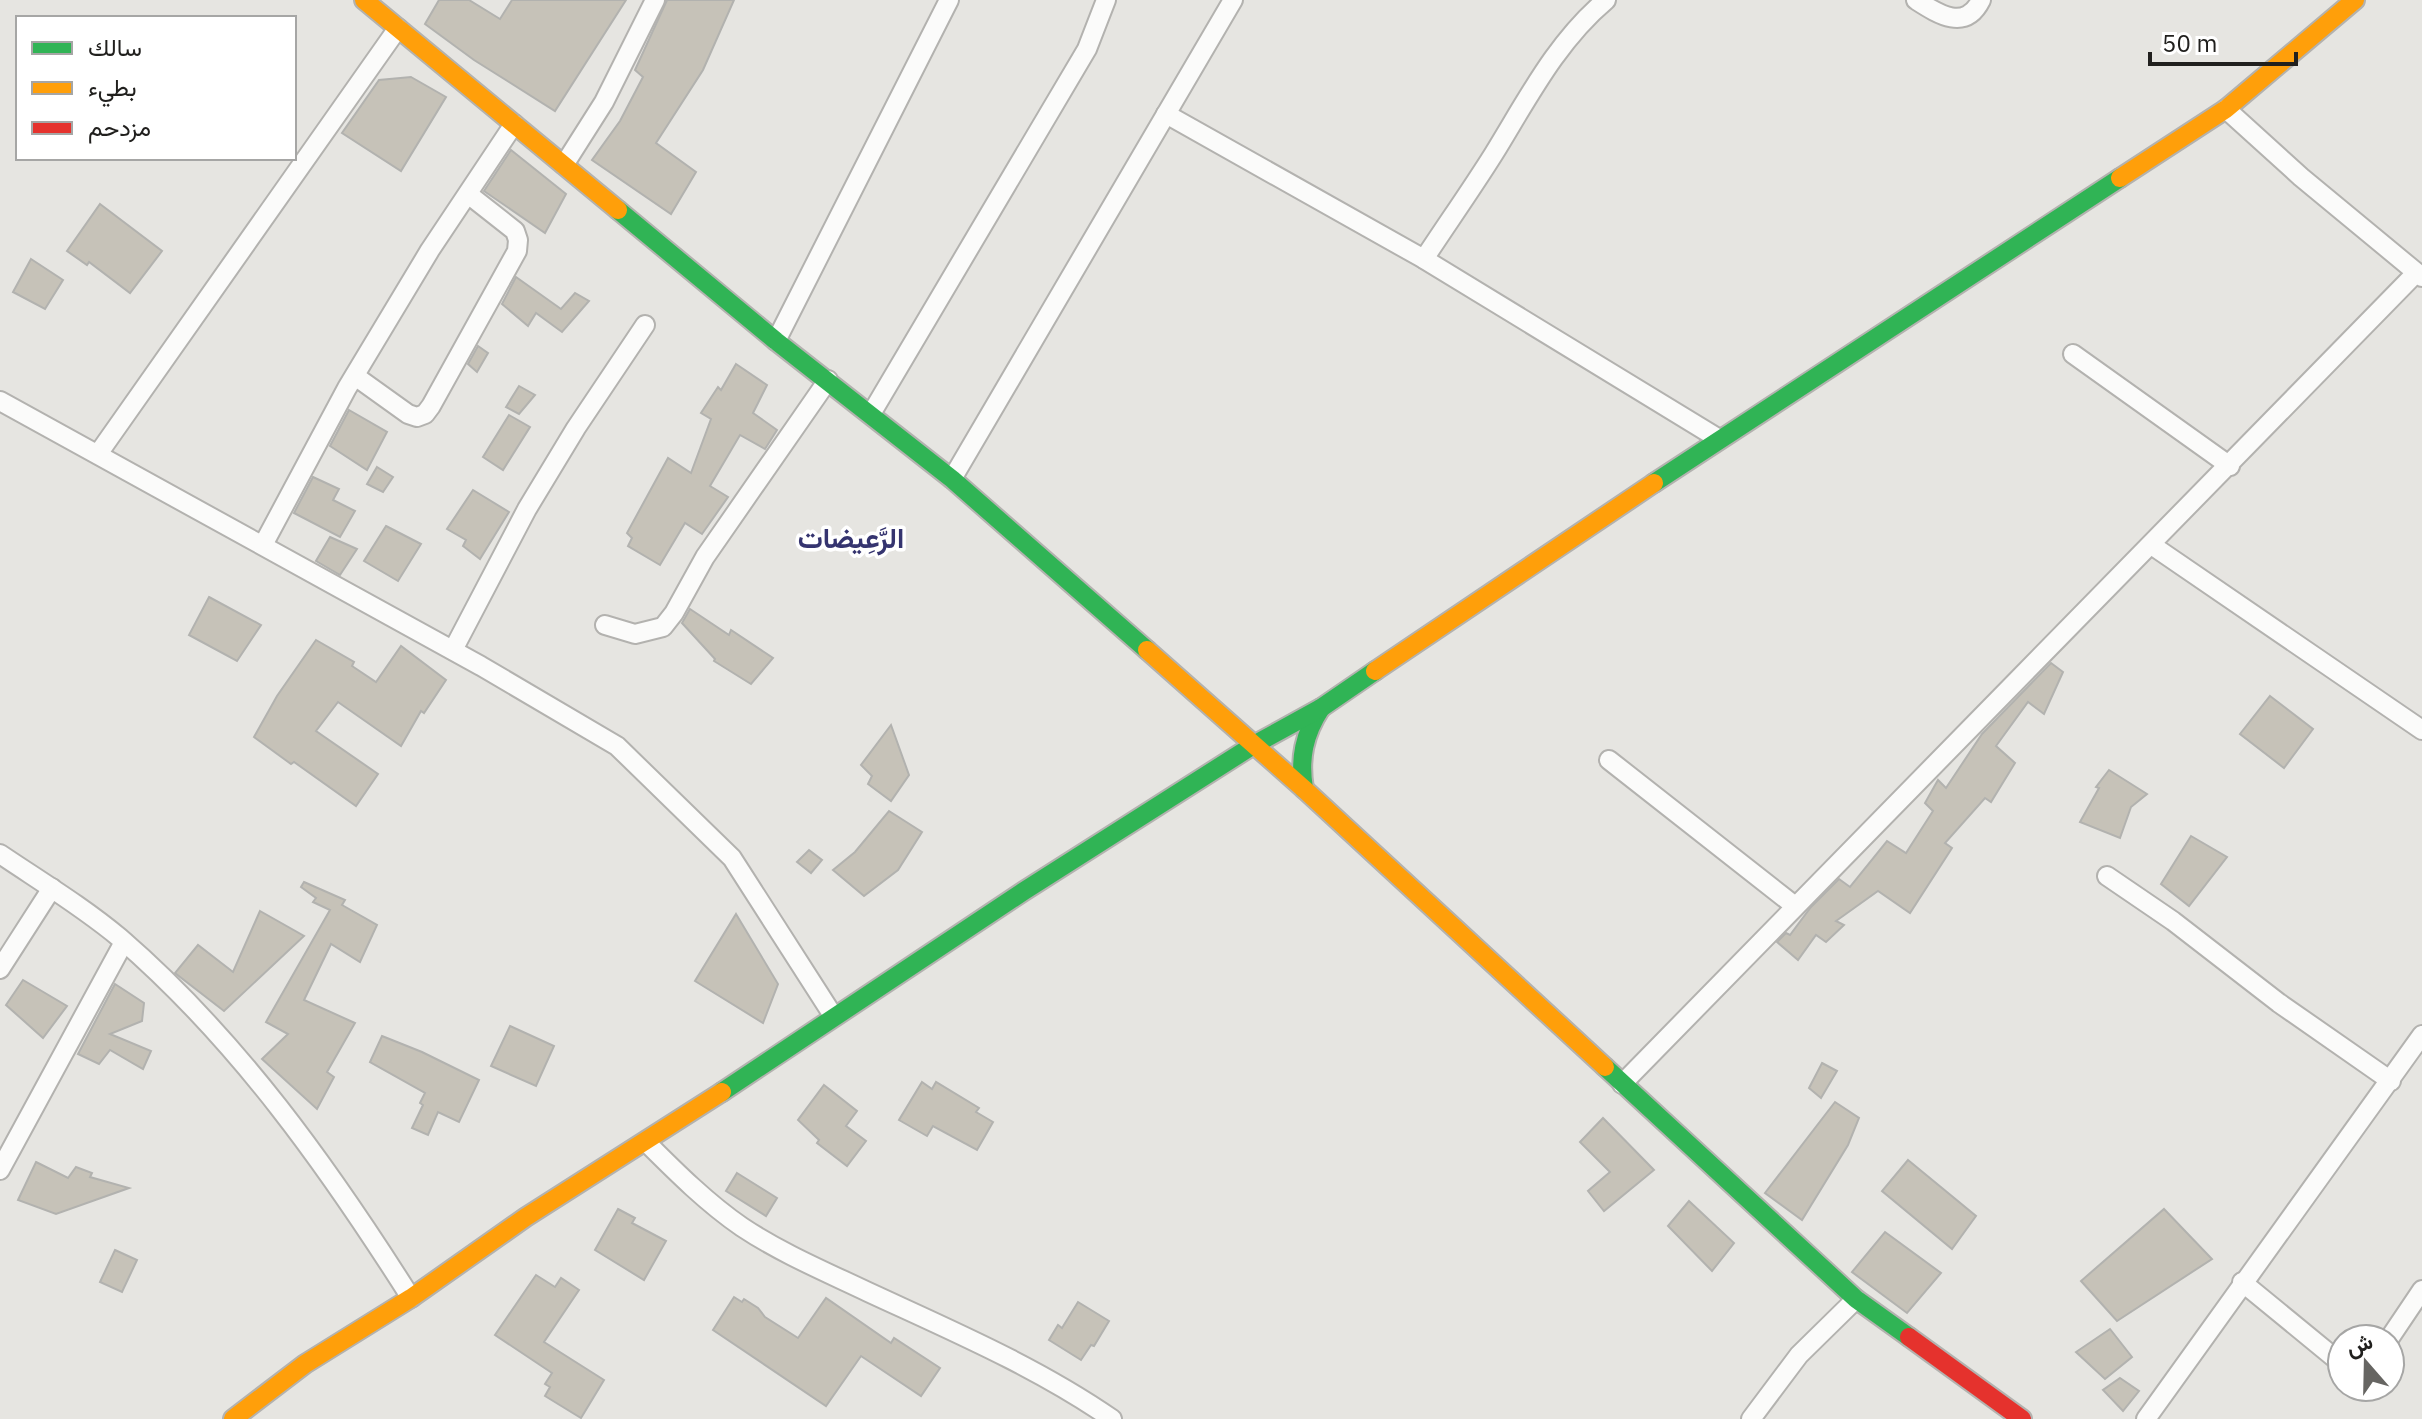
<svg xmlns="http://www.w3.org/2000/svg" width="2422" height="1419" viewBox="0 0 2422 1419" font-family="'IBM Plex Sans',Vazirmatn,sans-serif">
  <rect width="100%" height="100%" fill="#e6e5e1"/>
  <!-- building -->
  <g fill="#c6c2b8" stroke="#b2b2af" stroke-width="2">
    <polygon points="439,0 469,0 500,19 512,0 626,0 555,111 474,60 425,24"/>
    <polygon points="667,0 734,0 703,70 656,143 696,172 671,214 592,160 620,121 643,77 635,70"/>
    <polygon points="411,77 446,97 401,171 342,133 379,80"/>
    <polygon points="511,150 566,194 545,233 484,191"/>
    <polygon points="100,204 162,251 130,293 89,262 87,265 67,251"/>
    <polygon points="31,259 63,280 45,309 13,292"/>
    <polygon points="516,277 561,309 575,293 589,301 562,332 536,313 528,326 502,304"/>
    <polygon points="478,346 488,353 477,372 468,364"/>
    <polygon points="736,364 767,385 753,413 777,430 765,449 740,435 710,486 728,497 702,534 685,523 660,565 628,546 632,538 627,533 668,458 691,473 711,419 701,413 718,387 721,390"/>
    <polygon points="519,386 535,395 519,414 506,407"/>
    <polygon points="349,410 387,432 367,470 330,446"/>
    <polygon points="509,415 530,427 503,470 483,457"/>
    <polygon points="377,467 393,477 383,492 367,484"/>
    <polygon points="313,477 339,489 333,500 355,511 340,537 294,513"/>
    <polygon points="473,490 509,512 480,559 463,546 466,540 447,529"/>
    <polygon points="386,526 421,544 398,581 364,561"/>
    <polygon points="330,537 357,549 340,575 316,561"/>
    <polygon points="209,597 261,625 237,661 189,635"/>
    <polygon points="690,609 729,635 731,630 773,658 751,684 714,661 715,659 682,623"/>
    <polygon points="316,640 354,662 352,666 376,682 401,646 446,680 424,713 421,711 401,746 338,702 316,731 378,774 356,806 294,762 291,764 254,737 277,696"/>
    <polygon points="2051,663 2063,672 2044,714 2028,702 1996,746 2015,763 1991,802 1985,798 1945,843 1952,848 1910,913 1878,891 1836,921 1844,925 1826,942 1816,935 1798,960 1777,942 1786,933 1790,935 1811,907 1839,879 1850,887 1887,841 1906,853 1933,811 1925,803 1938,780 1946,788 1982,734"/>
    <polygon points="2270,696 2313,729 2284,768 2240,734"/>
    <polygon points="891,725 909,775 891,801 868,784 872,776 861,765"/>
    <polygon points="2109,770 2147,794 2131,807 2120,838 2080,822 2099,788 2096,787"/>
    <polygon points="889,811 922,832 898,870 864,896 833,870 855,852"/>
    <polygon points="2191,836 2227,857 2189,906 2161,884"/>
    <polygon points="809,850 822,860 811,873 797,862"/>
    <polygon points="304,882 345,900 342,905 377,925 360,962 331,944 304,1000 355,1023 327,1072 334,1077 317,1109 262,1059 288,1034 266,1022 330,910 313,902 316,898 301,887"/>
    <polygon points="260,911 304,936 224,1011 175,973 198,945 233,972"/>
    <polygon points="736,914 778,984 763,1023 695,981"/>
    <polygon points="23,980 67,1006 43,1038 6,1005"/>
    <polygon points="115,984 144,1003 142,1021 110,1034 151,1051 143,1069 110,1050 99,1064 78,1054"/>
    <polygon points="510,1026 554,1046 536,1086 491,1066"/>
    <polygon points="382,1036 422,1052 479,1080 459,1122 438,1112 428,1135 412,1128 423,1105 420,1103 425,1093 370,1062"/>
    <polygon points="1822,1063 1837,1071 1821,1098 1809,1088"/>
    <polygon points="922,1082 932,1089 936,1082 979,1108 976,1112 993,1122 977,1150 933,1126 927,1136 899,1120"/>
    <polygon points="824,1085 857,1111 846,1126 866,1141 847,1166 817,1143 819,1140 798,1120"/>
    <polygon points="1835,1102 1859,1118 1848,1145 1802,1220 1765,1193"/>
    <polygon points="1603,1118 1654,1170 1604,1211 1588,1191 1610,1172 1580,1142"/>
    <polygon points="1908,1160 1976,1216 1952,1249 1882,1191"/>
    <polygon points="36,1162 68,1178 76,1167 92,1173 90,1177 129,1188 56,1214 18,1200"/>
    <polygon points="737,1173 777,1198 766,1216 726,1191"/>
    <polygon points="1689,1201 1734,1243 1712,1271 1668,1226"/>
    <polygon points="618,1209 635,1218 632,1223 666,1241 644,1280 595,1250"/>
    <polygon points="2164,1209 2212,1259 2117,1321 2081,1281"/>
    <polygon points="1885,1232 1941,1273 1907,1313 1852,1272"/>
    <polygon points="115,1250 137,1260 122,1292 100,1282"/>
    <polygon points="536,1275 555,1287 561,1278 579,1290 544,1342 604,1380 581,1418 545,1396 550,1387 545,1384 552,1373 495,1335"/>
    <polygon points="734,1297 742,1302 744,1299 758,1308 765,1317 798,1338 826,1298 891,1343 894,1338 940,1368 921,1396 861,1356 826,1406 713,1330"/>
    <polygon points="1078,1302 1109,1321 1094,1346 1091,1345 1081,1360 1049,1340 1058,1325 1062,1328"/>
    <polygon points="2110,1329 2132,1357 2105,1379 2076,1352"/>
    <polygon points="2120,1378 2139,1391 2123,1411 2103,1390"/>
  </g>
  <g fill="none" stroke-linecap="round" stroke-linejoin="round">
    <defs>
      <g id="street">
        <path d="M1916 0C1938 14 1965 32 1981 0"/>
        <polyline points="2226,109 2301,177 2422,277"/>
        <polyline points="1166,114 1424,259 1719,439"/>
        <polyline points="564,165 604,102 655,0"/>
        <path d="M1424 259C1447 224 1471 190 1493 155 1527 100 1556 42 1606 0"/>
        <polyline points="776,341 949,0"/>
        <polyline points="2073,354 2230,466"/>
        <polyline points="355,376 408,414 417,417 425,414 431,406 517,251 518,240 515,231 468,194"/>
        <polyline points="0,401 481,666 617,746 732,858 834,1017"/>
        <polyline points="871,414 1087,49 1106,0"/>
        <polyline points="98,454 398,28"/>
        <polyline points="952,479 1233,0"/>
        <polyline points="263,545 347,388 430,250 514,124"/>
        <polyline points="2153,546 2422,730"/>
        <polyline points="605,625 635,634 663,627 674,613 705,557 828,380"/>
        <polyline points="453,650 527,509 576,428 645,325"/>
        <polyline points="1609,760 1795,906"/>
        <path d="M0 854C40 881 83 907 120 938 238 1040 328 1167 411 1298"/>
        <polyline points="2107,876 2173,921 2279,1003 2391,1081"/>
        <polyline points="0,969 52,888"/>
        <path d="M1622 1084C1885 812 2153 545 2416 273"/>
        <path d="M646 1142C676 1172 707 1203 742 1227 781 1253 826 1272 868 1292 950 1330 1037 1367 1112 1419"/>
        <polyline points="0,1170 124,942"/>
        <polyline points="2242,1282 2342,1364"/>
        <polyline points="2389,1339 2422,1290"/>
        <polyline points="1751,1419 1799,1355 1856,1299"/>
        <polyline points="2146,1419 2422,1035"/>
      </g>
      <g id="fast">
        <polyline points="618,210 776,341 952,479 1147,650"/>
        <polyline points="1654,483 2120,178"/>
        <path d="M1304 789C1299 759 1304 734 1321 708"/>
        <polyline points="1605,1067 1856,1299 1909,1337"/>
        <polyline points="722,1092 1024,891 1252,746 1321,708 1375,671"/>
      </g>
      <g id="slow">
        <polyline points="364,0 618,210"/>
        <polyline points="2120,178 2226,109 2355,0"/>
        <polyline points="1147,650 1304,789 1605,1067"/>
        <polyline points="1375,671 1654,483"/>
        <polyline points="233,1419 305,1364 411,1298 526,1217 722,1092"/>
      </g>
      <polyline id="jam" points="1909,1337 2022,1419"/>
    </defs>
    <!-- street casing -->
    <use href="#street" stroke="#b3b2af" stroke-width="22"/>
    <!-- fast casing -->
    <use href="#fast" stroke="#b3b2af" stroke-width="22"/>
    <!-- slow casing -->
    <use href="#slow" stroke="#b3b2af" stroke-width="22"/>
    <!-- jam casing -->
    <use href="#jam" stroke="#b3b2af" stroke-width="22"/>
    <!-- street -->
    <use href="#street" stroke="#fbfbfa" stroke-width="18"/>
    <!-- fast -->
    <use href="#fast" stroke="#30b455" stroke-width="18"/>
    <!-- slow -->
    <use href="#slow" stroke="#ff9f0a" stroke-width="18"/>
    <!-- jam -->
    <use href="#jam" stroke="#e5322d" stroke-width="18"/>
  </g>
  <g text-anchor="middle" dominant-baseline="central" stroke-width="7" stroke-linejoin="round" paint-order="stroke">
    <!-- district labels -->
    <g font-size="28" font-weight="bold" fill="#35346f" stroke="#fff">
      <text x="851" y="537">الرَّعِيضات</text>
    </g>
  </g>
  <!-- legend -->
  <rect x="16" y="16" width="280" height="144" fill="#ffffff" stroke="#a6a6a5" stroke-width="2"/>
  <rect x="32" y="42" width="40" height="12" fill="#30b455" stroke="#a6a6a5" stroke-width="2"/>
  <text x="88" y="56" font-size="24" fill="#21201e">سالك</text>
  <rect x="32" y="82" width="40" height="12" fill="#ff9f0a" stroke="#a6a6a5" stroke-width="2"/>
  <text x="88" y="96" font-size="24" fill="#21201e">بطيء</text>
  <rect x="32" y="122" width="40" height="12" fill="#e5322d" stroke="#a6a6a5" stroke-width="2"/>
  <text x="88" y="136" font-size="24" fill="#21201e">مزدحم</text>
  <!-- north arrow -->
  <g transform="translate(2366 1363) rotate(340)"><circle r="38" fill="#ffffff" stroke="#a6a6a5" stroke-width="2"/>
  <path d="M0-6L14 30L0 20L-14 30Z" fill="#666562"/>
  <text y="-12" font-size="22" font-weight="bold" text-anchor="middle" fill="#21201e">ش</text>
  </g>
  <!-- scale -->
  <path d="M2150 52v12h146v-12" fill="none" stroke="#21201e" stroke-width="4"/>
  <text x="2162" y="52" font-size="24" fill="#21201e" stroke="#ffffff" stroke-width="6" paint-order="stroke">50 m</text>
</svg>
